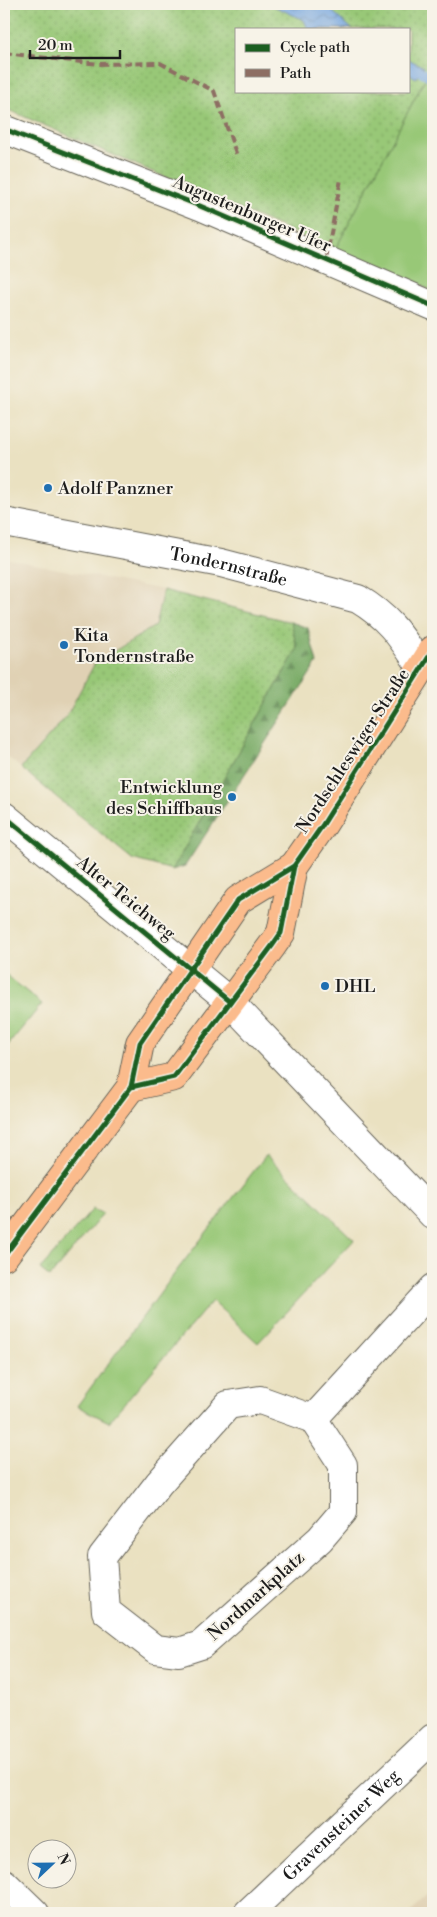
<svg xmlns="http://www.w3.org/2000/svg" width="437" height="1917" viewBox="0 0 437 1917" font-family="'Libre Bodoni',serif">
  <defs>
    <pattern id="grass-tufts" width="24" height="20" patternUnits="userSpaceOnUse" patternTransform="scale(1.25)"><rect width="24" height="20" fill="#98c877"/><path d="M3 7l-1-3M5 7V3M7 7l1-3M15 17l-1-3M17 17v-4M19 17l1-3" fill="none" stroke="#82ab66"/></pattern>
    <pattern id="forest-firs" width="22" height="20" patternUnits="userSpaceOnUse" patternTransform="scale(1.25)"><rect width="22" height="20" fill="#7aac68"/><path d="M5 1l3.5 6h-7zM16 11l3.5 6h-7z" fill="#638b55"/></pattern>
    <pattern id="park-dots" width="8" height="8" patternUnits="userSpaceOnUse" patternTransform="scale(1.25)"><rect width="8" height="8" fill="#98c877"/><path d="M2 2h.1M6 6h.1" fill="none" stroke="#82ab66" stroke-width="1.8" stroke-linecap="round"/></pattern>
    <pattern id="water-waves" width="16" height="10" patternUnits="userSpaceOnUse" patternTransform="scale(1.25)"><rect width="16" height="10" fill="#74a5df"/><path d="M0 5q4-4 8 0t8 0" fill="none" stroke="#5e86b4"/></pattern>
  </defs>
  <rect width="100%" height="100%" fill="#f7f3e8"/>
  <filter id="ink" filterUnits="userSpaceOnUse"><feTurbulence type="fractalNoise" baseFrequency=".02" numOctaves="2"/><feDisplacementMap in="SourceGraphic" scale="10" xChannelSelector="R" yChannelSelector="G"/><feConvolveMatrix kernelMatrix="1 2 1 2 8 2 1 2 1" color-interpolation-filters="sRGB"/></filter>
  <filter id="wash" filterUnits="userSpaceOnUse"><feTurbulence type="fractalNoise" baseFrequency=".0096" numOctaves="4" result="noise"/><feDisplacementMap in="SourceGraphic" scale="20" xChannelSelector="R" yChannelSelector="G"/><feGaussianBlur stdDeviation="1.12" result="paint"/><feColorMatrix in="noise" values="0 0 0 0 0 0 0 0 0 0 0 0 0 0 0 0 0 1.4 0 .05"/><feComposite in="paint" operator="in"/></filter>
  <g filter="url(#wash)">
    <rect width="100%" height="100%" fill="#eae1c1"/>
    <!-- built -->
    <g fill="#e0d1b4">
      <polygon points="4,558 163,590 155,626 95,663 66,717 21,768 4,754"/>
      <polygon points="433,1891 433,1913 409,1913"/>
    </g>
    <!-- grass -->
    <polygon fill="url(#grass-tufts)" stroke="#5a724a" points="93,1209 103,1214 50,1277 40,1269"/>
    <!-- forest -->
    <polygon fill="url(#forest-firs)" stroke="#4b6442" points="291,622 308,628 317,663 185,866 172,870 297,649"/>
    <!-- park -->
    <g fill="url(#park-dots)" stroke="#5a724a" fill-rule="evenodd">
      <path d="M4 4H433V64L335 250 4 108ZM236 29H408V91H236Z"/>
      <polygon points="163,590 291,622 297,649 172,870 132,859 21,768 66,717 95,663 155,626"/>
    </g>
    <!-- garden -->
    <g fill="#98c877" stroke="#5a724a">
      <polygon points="433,64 433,291 335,250"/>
      <polygon points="4,973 42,1004 4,1050"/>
      <polygon points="266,1155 354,1240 258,1343 212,1301 109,1422 77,1406 178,1269"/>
    </g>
    <!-- water -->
    <g fill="url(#water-waves)" stroke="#48607e">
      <polygon points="269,4 324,4 352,29 308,29 304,20"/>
      <polygon points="408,59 424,67 416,78 408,73"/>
    </g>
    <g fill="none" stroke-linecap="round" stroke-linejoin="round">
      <!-- stream -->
      <polyline stroke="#74a5df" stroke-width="9" points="408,65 433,78"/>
    </g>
  </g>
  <g filter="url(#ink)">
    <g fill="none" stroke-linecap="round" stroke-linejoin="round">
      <defs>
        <g id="minor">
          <polyline points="4,129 200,206 433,306"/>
          <path id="s1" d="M4 522 221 563 358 599C391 619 401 637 422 668"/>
          <polyline points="4,816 230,1002 433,1215"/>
          <polygon points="260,1400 313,1419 343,1465 343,1512 320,1539 201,1645 179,1652 155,1649 106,1611 102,1557 159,1483 228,1405"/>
          <polyline points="313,1419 433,1288"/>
          <polyline points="4,1883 35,1913"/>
          <path id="s2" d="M248 1913 433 1738"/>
        </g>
        <g id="major">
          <polyline points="131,1087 174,1077 272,946 281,933 294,866 322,826 433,650"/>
          <polyline points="4,1256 131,1087 140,1043 238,900 294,866"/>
        </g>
      </defs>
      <!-- minor casing -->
      <use href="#minor" stroke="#646156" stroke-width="30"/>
      <!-- major casing -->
      <use href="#major" stroke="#646156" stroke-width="30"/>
      <!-- minor -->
      <use href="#minor" stroke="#fff" stroke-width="28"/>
      <!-- major -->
      <use href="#major" stroke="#fbbb8c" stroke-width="28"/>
      <!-- quiet -->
      <g stroke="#8d6e63" stroke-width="4" stroke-dasharray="8 4" stroke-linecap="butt">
        <polyline points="4,53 99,64 160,63 214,91 237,156"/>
        <polyline points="326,260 341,179"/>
      </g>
      <defs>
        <g id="cycleway">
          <polyline points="4,129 200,206 433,306"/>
          <polyline points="4,816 230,1002"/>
          <polyline points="131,1087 174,1077 272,946 281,933 294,866 322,826 433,650"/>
          <polyline points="4,1256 131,1087 140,1043 238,900 294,866"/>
        </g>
      </defs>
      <!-- cycleway casing -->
      <use href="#cycleway" stroke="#f7f3e8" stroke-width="8"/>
      <!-- cycleway -->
      <use href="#cycleway" stroke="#1b5e20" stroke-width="5"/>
    </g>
  </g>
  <!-- markers -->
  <g fill="#1f6fb2" stroke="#f7f3e8" stroke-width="2">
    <circle cx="48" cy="488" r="5"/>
    <circle cx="64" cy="645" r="5"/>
    <circle cx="232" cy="797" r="5"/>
    <circle cx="325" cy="986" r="5"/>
  </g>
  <g text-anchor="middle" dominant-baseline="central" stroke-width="4" stroke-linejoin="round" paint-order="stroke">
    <!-- street labels -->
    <g font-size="18" fill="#1c1c1c" stroke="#f7f3e8">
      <text transform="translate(252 214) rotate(23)">Augustenburger Ufer</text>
      <text stroke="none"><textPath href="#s1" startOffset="229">Tondernstraße</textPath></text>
      <text transform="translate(353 751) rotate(-57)">Nordschleswiger Straße</text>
      <text transform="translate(126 898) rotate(39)">Alter Teichweg</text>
      <text transform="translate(256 1596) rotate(-42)">Nordmarkplatz</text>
      <text stroke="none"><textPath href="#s2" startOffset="128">Gravensteiner Weg</textPath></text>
    </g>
    <!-- poi labels -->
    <g font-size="18" fill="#1c1c1c" stroke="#f7f3e8" text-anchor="start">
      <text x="58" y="488">Adolf Panzner</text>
      <text x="74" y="635">Kita<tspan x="74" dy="21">Tondernstraße</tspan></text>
      <text x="222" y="787" text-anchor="end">Entwicklung<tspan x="222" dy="21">des Schiffbaus</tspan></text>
      <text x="335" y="986">DHL</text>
    </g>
  </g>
  <!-- margin -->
  <rect width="437" height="1917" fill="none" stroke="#f7f3e8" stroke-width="20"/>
  <!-- legend -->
  <rect x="235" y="28" width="175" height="65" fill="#f7f3e8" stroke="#9f9d96"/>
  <rect x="245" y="44" width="25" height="8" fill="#1b5e20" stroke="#9f9d96"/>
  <text x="280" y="52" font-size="15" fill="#1c1c1c">Cycle path</text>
  <rect x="245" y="69" width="25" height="8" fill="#8d6e63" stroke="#9f9d96"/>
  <text x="280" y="78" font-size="15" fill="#1c1c1c">Path</text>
  <!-- north arrow -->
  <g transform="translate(52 1864) rotate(68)"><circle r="24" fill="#f7f3e8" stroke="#9f9d96"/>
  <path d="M0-4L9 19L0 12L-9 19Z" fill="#1f6fb2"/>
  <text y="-8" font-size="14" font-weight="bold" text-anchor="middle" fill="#1c1c1c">N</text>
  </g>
  <!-- scale -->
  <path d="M30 50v8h90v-8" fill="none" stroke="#1c1c1c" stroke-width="2.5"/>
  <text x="38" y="50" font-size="15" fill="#1c1c1c" stroke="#f7f3e8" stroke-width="4" paint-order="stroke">20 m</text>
</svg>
